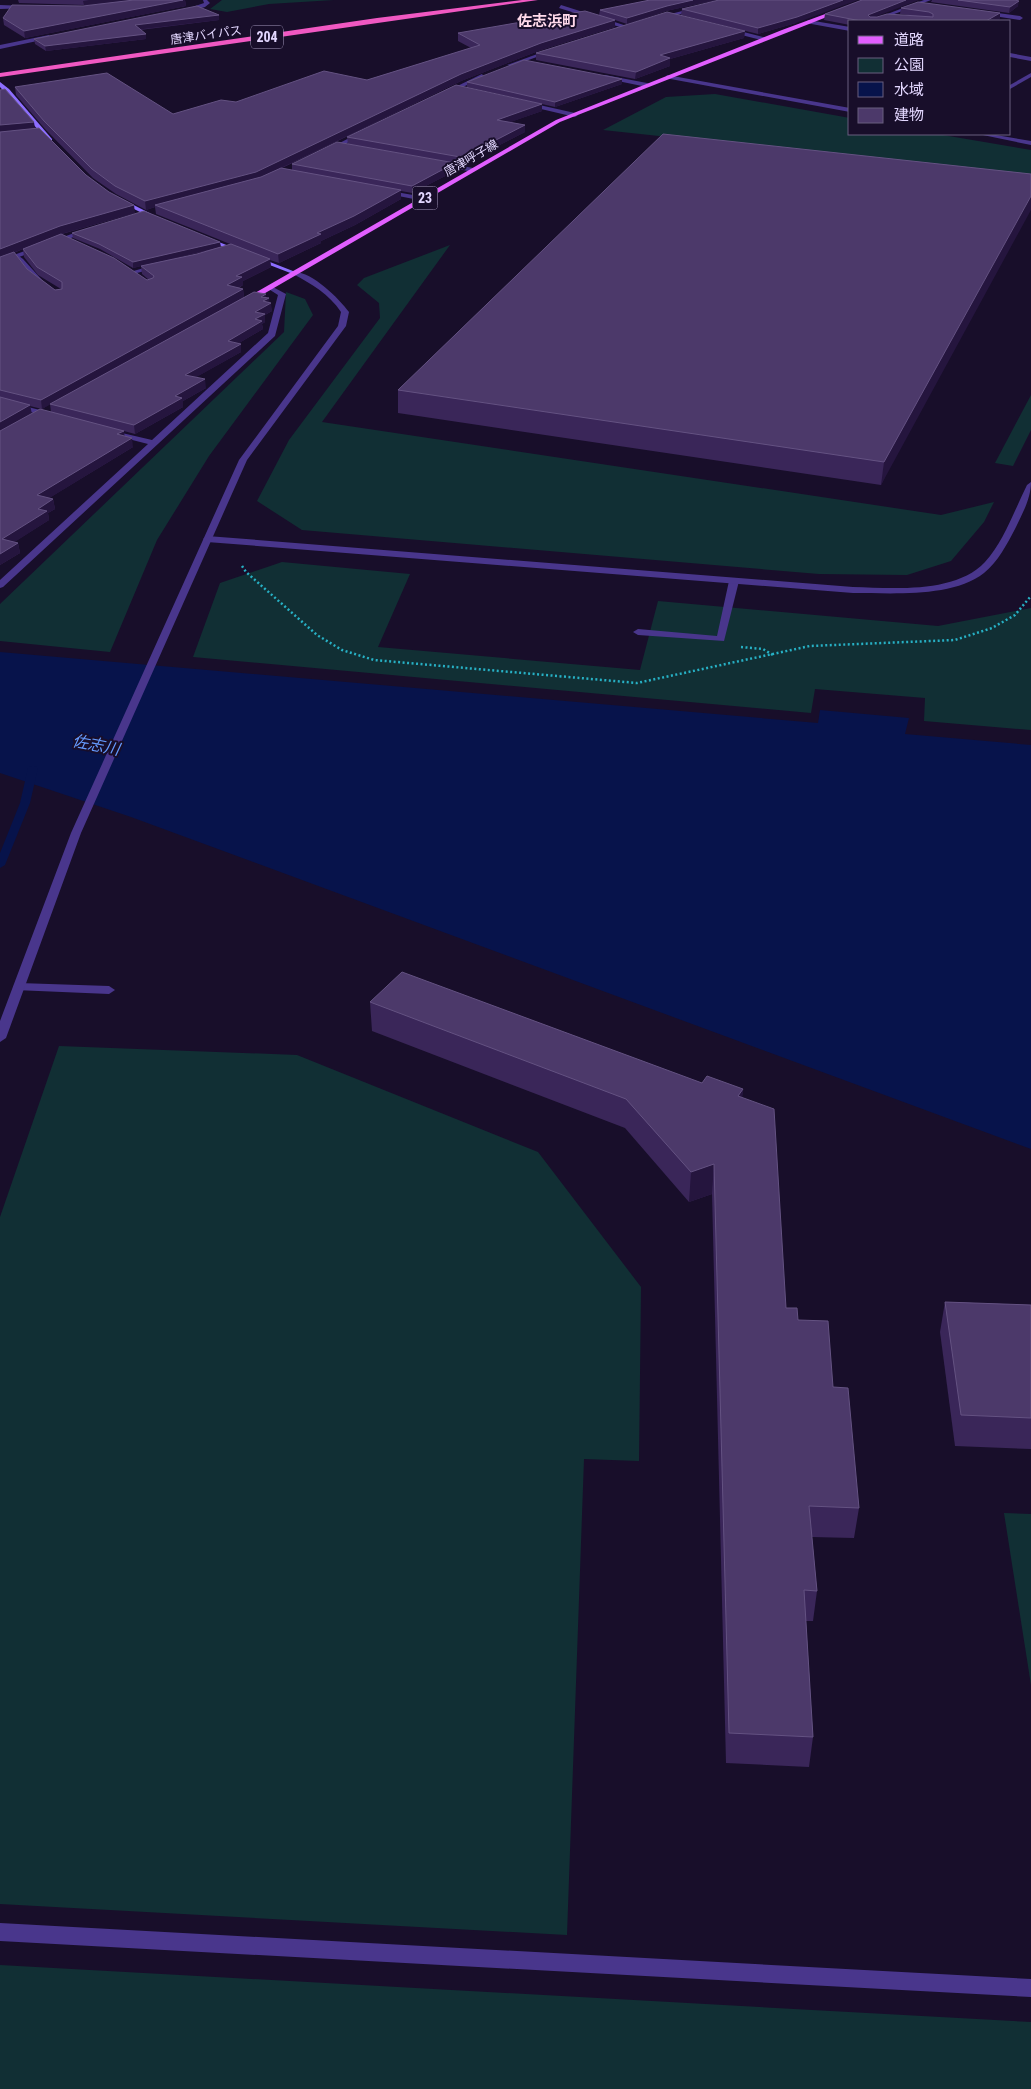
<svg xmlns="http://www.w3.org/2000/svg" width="1031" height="2089" viewBox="0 0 1031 2089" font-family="'Roboto Condensed','Noto Sans JP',sans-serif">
  <rect width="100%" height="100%" fill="#180e2a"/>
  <!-- green -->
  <g fill="#112f34">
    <polygon points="222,0 334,0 269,4 227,12 210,9"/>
    <polygon points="715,94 850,118 850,134 937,134 1031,150 1031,176 603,130 666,97"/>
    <polygon points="450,245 322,422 941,515 994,502 984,522 951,561 907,575 819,574 302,530 257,501 289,440 380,318 379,303 357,285 364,278"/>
    <polygon points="286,292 305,299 313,315 209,456 157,540 110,652 0,641 0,604 284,332"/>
    <polygon points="1031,395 1031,430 1013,466 995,463"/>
    <polygon points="282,562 410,574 378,647 640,670 658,601 938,626 1031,608 1031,730 924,721 925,698 815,689 811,713 193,657 220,583"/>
    <polygon points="59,1046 297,1055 538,1152 641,1287 639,1461 584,1459 567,1935 0,1904 0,1217"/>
    <polygon points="1004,1513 1031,1514 1031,1685"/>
    <polygon points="0,1965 1031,2022 1031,2089 0,2089"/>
  </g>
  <!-- water -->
  <polygon fill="#07134b" points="0,652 818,723 820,710 909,718 905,734 1031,745 1031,1149 131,817 0,773"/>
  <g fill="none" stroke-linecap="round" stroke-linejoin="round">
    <!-- stream -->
    <polygon fill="#07134b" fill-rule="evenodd" points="33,765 38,768 30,803 5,865 0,868 0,853 20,803 28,768"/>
    <!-- path -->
    <g stroke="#27b0c4" stroke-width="2.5" stroke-dasharray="2 2.5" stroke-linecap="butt">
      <polyline points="242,566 246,572 317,635 342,650 374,660 637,683 810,646 955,640 992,628 1015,615 1031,596"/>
      <polyline points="741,647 763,649 773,655"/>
    </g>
    <!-- service -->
    <g fill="#49368c" fill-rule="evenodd">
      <polygon points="561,5 627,26 628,27 623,28 559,8"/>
      <polygon points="983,11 1020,16 1023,18 1020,20 981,14"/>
      <polygon points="728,28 767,38 768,39 765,41 726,31"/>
      <polygon points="605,75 647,83 650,85 647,87 603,78"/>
      <polygon points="526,102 575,113 578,115 575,117 524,105"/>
      <polygon points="440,162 473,168 476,170 473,172 438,165"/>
      <polygon points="385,190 424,197 427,199 424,201 383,193 382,192"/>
      <polygon points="15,256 19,256 23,259 43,281 43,283 39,283 15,258"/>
      <polygon points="158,264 160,265 160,267 133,274 130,272"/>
      <polygon points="267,286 271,286 286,294 275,336 3,587 0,588 0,580 148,444 105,433 105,429 152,440 268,333 278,295 267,288"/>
      <polygon points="734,578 739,581 724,641 638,635 633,632 638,629 717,636 729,581"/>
      <polygon points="19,983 109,986 115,990 109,994 15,990 13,987 15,984"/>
    </g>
    <!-- minor -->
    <g fill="#49368c" fill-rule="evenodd">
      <polygon points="203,0 207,0 210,3 205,7 184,13 181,11 204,3"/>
      <polygon points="725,0 733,0 658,20 655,18"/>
      <polygon points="924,0 931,0 876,21 869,21"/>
      <polygon points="0,5 27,6 30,8 0,9"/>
      <polygon points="808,20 850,27 850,31 806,23"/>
      <polygon points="49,35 51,38 0,49 0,45"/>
      <polygon points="551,49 556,50 512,66 507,65"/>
      <polygon points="1010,53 1031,57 1031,61 1010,57"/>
      <polygon points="1031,73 1031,77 1010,89 1010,85"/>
      <polygon points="482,74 484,77 448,94 443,93"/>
      <polygon points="667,75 850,108 850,112 665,78"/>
      <polygon points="363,131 365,134 329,152 324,151"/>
      <polygon points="978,134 990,134 1031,141 1031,145"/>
      <polygon points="88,228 90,229 90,231 0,264 0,260"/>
      <polygon points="0,400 44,411 45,413 41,415 0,404"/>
      <path d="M1031 482C1031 499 1022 514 1015 529 1007 544 998 562 984 573 952 598 892 593 853 593L207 542 203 539 207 536 853 587C893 588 955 594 985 562 1004 541 1014 511 1027 485Z"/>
      <polygon points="0,1923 1031,1979 1031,1997 0,1941"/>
    </g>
    <!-- tertiary -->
    <path fill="#49368c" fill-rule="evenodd" d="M293 272C310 270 339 298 349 312L346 326 247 460 81 833 6 1038 0 1042V1021L71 833 239 460 338 326 341 312C329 294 312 284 293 274Z"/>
    <!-- secondary -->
    <g fill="#8d6eff" fill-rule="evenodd">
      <polygon points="0,82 9,89 52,139 52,141 48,141 0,87"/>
      <polygon points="118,199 122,199 159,218 154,219 118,201"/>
      <polygon points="202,237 206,237 298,273 293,274 202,239"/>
    </g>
    <!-- primary -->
    <polygon fill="#e15eff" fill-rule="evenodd" points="863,0 870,0 560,122 248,303 241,301 556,120 782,30"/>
    <!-- trunk -->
    <polygon fill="#f058c2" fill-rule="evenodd" points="522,0 538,0 0,77 0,73 377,18"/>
  </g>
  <!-- wall -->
  <g fill="#3a2659" fill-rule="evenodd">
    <polygon points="18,0 185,0 186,6 25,38 4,25 3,18 112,3 84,5 19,3"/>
    <path d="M650 0H716L666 11 627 24 615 20V27L541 50 461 81 282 168 292 170V164L455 163V171L412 193 401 191V199L355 225 321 241V243L279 263 270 260 271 267 243 281V285L239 288 243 289 244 297 266 298 270 303 272 311 265 315V322L262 324 263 329 239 343 241 352 196 377 206 388 183 401V407L135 434 124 431V436L133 447 49 498 53 499 55 509 48 513 49 520 14 542 18 543 20 553 0 565V90L35 128 86 175 135 213 62 234 147 280H149L142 274 141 266 133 268 100 249 73 238 72 233 221 247 230 244 156 214 155 207 146 210 116 194 93 178 45 129 16 95 15 87 173 114 236 102 367 80 471 48 458 41V33L599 15 600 10ZM23 249 24 257 38 275 61 289 55 290 27 269 14 253ZM206 251 197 254 162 261ZM50 404 51 412 31 414 30 406 42 409Z"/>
    <polygon points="932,0 1015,0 1018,6 1009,13 931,2"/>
    <polygon points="901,8 1000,19 995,21 850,21 850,25 824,20 825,14 875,17 915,16 900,14"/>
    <polygon points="682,9 796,23 758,34 681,15"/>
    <polygon points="219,15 219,20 140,30 146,39 46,51 35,44 34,39"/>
    <polygon points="745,31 744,38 670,59 670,66 635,79 536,60 536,53"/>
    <polygon points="467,82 622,84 555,107 467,87"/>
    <polygon points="542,104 542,111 510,122 525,125 525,132 472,159 472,162 466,165 348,144 347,137"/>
    <polygon points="1031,174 881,485 398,413 398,390"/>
    <polygon points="370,1002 702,1083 743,1089 742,1097 786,1308 798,1320 833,1387 859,1508 854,1538 812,1537 817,1591 813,1621 806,1621 813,1737 809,1767 726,1763 712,1194 689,1202 625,1128 372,1031"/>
    <polygon points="945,1302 1031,1305 1031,1449 955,1446 940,1332"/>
  </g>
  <!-- shaded-wall -->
  <g fill="#25153e">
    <polygon points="89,0 144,0 84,5 83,1"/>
    <polygon points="183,0 185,0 186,6 25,38 24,31"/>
    <polygon points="693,0 716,0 666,11 627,24 627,18 667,6"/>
    <polygon points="843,0 858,0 796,23 758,34 758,28"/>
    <polygon points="906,0 919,0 867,20 868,15"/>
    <polygon points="1019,1 1018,6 1009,13 1010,7"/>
    <polygon points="1000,13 1000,19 995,21 986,21"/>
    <polygon points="219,15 219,20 135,30 135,25"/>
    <polygon points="615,20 615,27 541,50 461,81 256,180 155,205 155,207 146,210 145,201 461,74 541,43"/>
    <polygon points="745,31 744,38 670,59 670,66 635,79 636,72 660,55"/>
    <polygon points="146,34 146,39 46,51 45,46"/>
    <polygon points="622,79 622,84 555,107 555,102"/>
    <polygon points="542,104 542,111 497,127 497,120"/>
    <polygon points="34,122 35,129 0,132 0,125"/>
    <polygon points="525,125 525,132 472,159 472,162 466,165 466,158 469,154"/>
    <polygon points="455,163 455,171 412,193 412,186"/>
    <polygon points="401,190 401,199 355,225 321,241 321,243 279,263 278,254 317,233"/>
    <polygon points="1031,196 1031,210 881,485 884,462"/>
    <polygon points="134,205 135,213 61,234 0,258 0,249 60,226"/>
    <polygon points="220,242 221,247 133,268 133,262"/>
    <polygon points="270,259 271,267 243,281 243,285 228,293 227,285 236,276"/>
    <polygon points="243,289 244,297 42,409 41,400"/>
    <polygon points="266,294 266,300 269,298 270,304 271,303 272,311 265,315 265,322 262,324 263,329 229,349 228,341 255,312 261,297"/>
    <polygon points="241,344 241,352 186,383 185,375"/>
    <polygon points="205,379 206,388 183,401 183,407 135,434 134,425 175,396"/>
    <polygon points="30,405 32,414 0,432 0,422"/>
    <polygon points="124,431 125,440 117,434"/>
    <polygon points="132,438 133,447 38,505 37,495"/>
    <polygon points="53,499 55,509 48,513 49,520 4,549 2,539 38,509"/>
    <polygon points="18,543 20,553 0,565 0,554"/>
    <polygon points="743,1089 740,1119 738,1096"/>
    <polygon points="714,1164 712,1194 689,1202 691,1172"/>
  </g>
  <!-- building -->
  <g fill="#4c396a" stroke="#645282">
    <polygon points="134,0 183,0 24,31 3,18 12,5 83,6"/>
    <polygon points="650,0 693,0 667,6 627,18 600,10"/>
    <polygon points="719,0 843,0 797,17 758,28 682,9"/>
    <polygon points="862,0 906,0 868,15 870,17 877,17 887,14 933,17 933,14 929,12 901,8 918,2 1000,13 986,21 861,21 825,14"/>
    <polygon points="958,0 1015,0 1019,1 1010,7"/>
    <polygon points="197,6 219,15 135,25 146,34 45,46 34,39"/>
    <polygon points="585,11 615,20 541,43 461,74 256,172 145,201 115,186 92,169 44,121 15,87 107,73 173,114 221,100 236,102 324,71 367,80 480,45 458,33"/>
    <polygon points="667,12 745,31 660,55 670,58 636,72 536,53"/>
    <polygon points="524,60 622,79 555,102 467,82"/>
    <polygon points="456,85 542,104 497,120 525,125 469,154 472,154 466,158 347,137"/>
    <polygon points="5,89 34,122 0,125 0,90"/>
    <polygon points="39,128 86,175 109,192 134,205 60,226 0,249 0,132"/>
    <polygon points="663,134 1031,174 1031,196 884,462 398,390"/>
    <polygon points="337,142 455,163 412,186 292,164"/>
    <polygon points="281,168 401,190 354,216 317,233 321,234 278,254 155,205 261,177"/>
    <polygon points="144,211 220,242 133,262 99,244 72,233"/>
    <polygon points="61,234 114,258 147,280 153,278 154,276 141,266 197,254 231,244 270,259 236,276 242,277 227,285 243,289 41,400 0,390 0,257 14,252 27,269 55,290 62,289 62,282 37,267 23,249"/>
    <polygon points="254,292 266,294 261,297 269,298 263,301 271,303 255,312 265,314 255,319 262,321 228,341 241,344 185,375 205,379 175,396 182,398 134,425 50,404"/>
    <polygon points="0,397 30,405 0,422"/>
    <polygon points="40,409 124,431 117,434 132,438 37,495 53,499 38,509 47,511 2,539 18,543 0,554 0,431"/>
    <polygon points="402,972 702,1083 707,1076 743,1089 738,1096 774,1109 786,1308 797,1308 798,1320 828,1321 833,1387 848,1388 859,1508 809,1506 817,1591 804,1590 813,1737 729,1733 714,1164 691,1172 626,1099 370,1002"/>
    <polygon points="945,1302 1031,1305 1031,1418 961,1415"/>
  </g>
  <g text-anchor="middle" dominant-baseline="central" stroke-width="4" stroke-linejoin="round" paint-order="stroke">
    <!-- far-street labels -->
    <g font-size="12" fill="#e3d7ff" stroke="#180e2a">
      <text transform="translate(206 35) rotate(-8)">唐津バイパス</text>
      <text transform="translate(471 158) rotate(-30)">唐津呼子線</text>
    </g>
    <!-- shield labels -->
    <g fill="#180e2a" stroke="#a69bbf" stroke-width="1">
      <rect x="251" y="25.5" width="32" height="23" rx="4"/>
      <rect x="412.5" y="186.5" width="25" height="23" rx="4"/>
    </g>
    <g font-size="14" font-weight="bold" fill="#e3d7ff">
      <text x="267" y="37">204</text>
      <text x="425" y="198">23</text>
    </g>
    <!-- far-quarter labels -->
    <g font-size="15" font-weight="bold" fill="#ffd9ea" stroke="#180e2a">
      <text x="547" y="21">佐志浜町</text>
    </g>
    <!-- water labels -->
    <g font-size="16" font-style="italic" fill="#659bff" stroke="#180e2a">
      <text transform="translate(96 745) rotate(11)">佐志川</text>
    </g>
  </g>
  <!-- legend -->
  <rect x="848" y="20" width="162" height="115" fill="#180e2a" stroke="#695e7f"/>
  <rect x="858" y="36" width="25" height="8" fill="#e15eff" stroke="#695e7f"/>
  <text x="894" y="45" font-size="15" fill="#e3d7ff">道路</text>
  <rect x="858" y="58" width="25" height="15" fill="#112f34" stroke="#695e7f"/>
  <text x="894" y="70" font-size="15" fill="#e3d7ff">公園</text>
  <rect x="858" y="82" width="25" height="15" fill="#07134b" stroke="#695e7f"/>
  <text x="894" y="95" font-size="15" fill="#e3d7ff">水域</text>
  <rect x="858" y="108" width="25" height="15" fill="#4c396a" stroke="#695e7f"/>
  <text x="894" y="120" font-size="15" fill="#e3d7ff">建物</text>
</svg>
